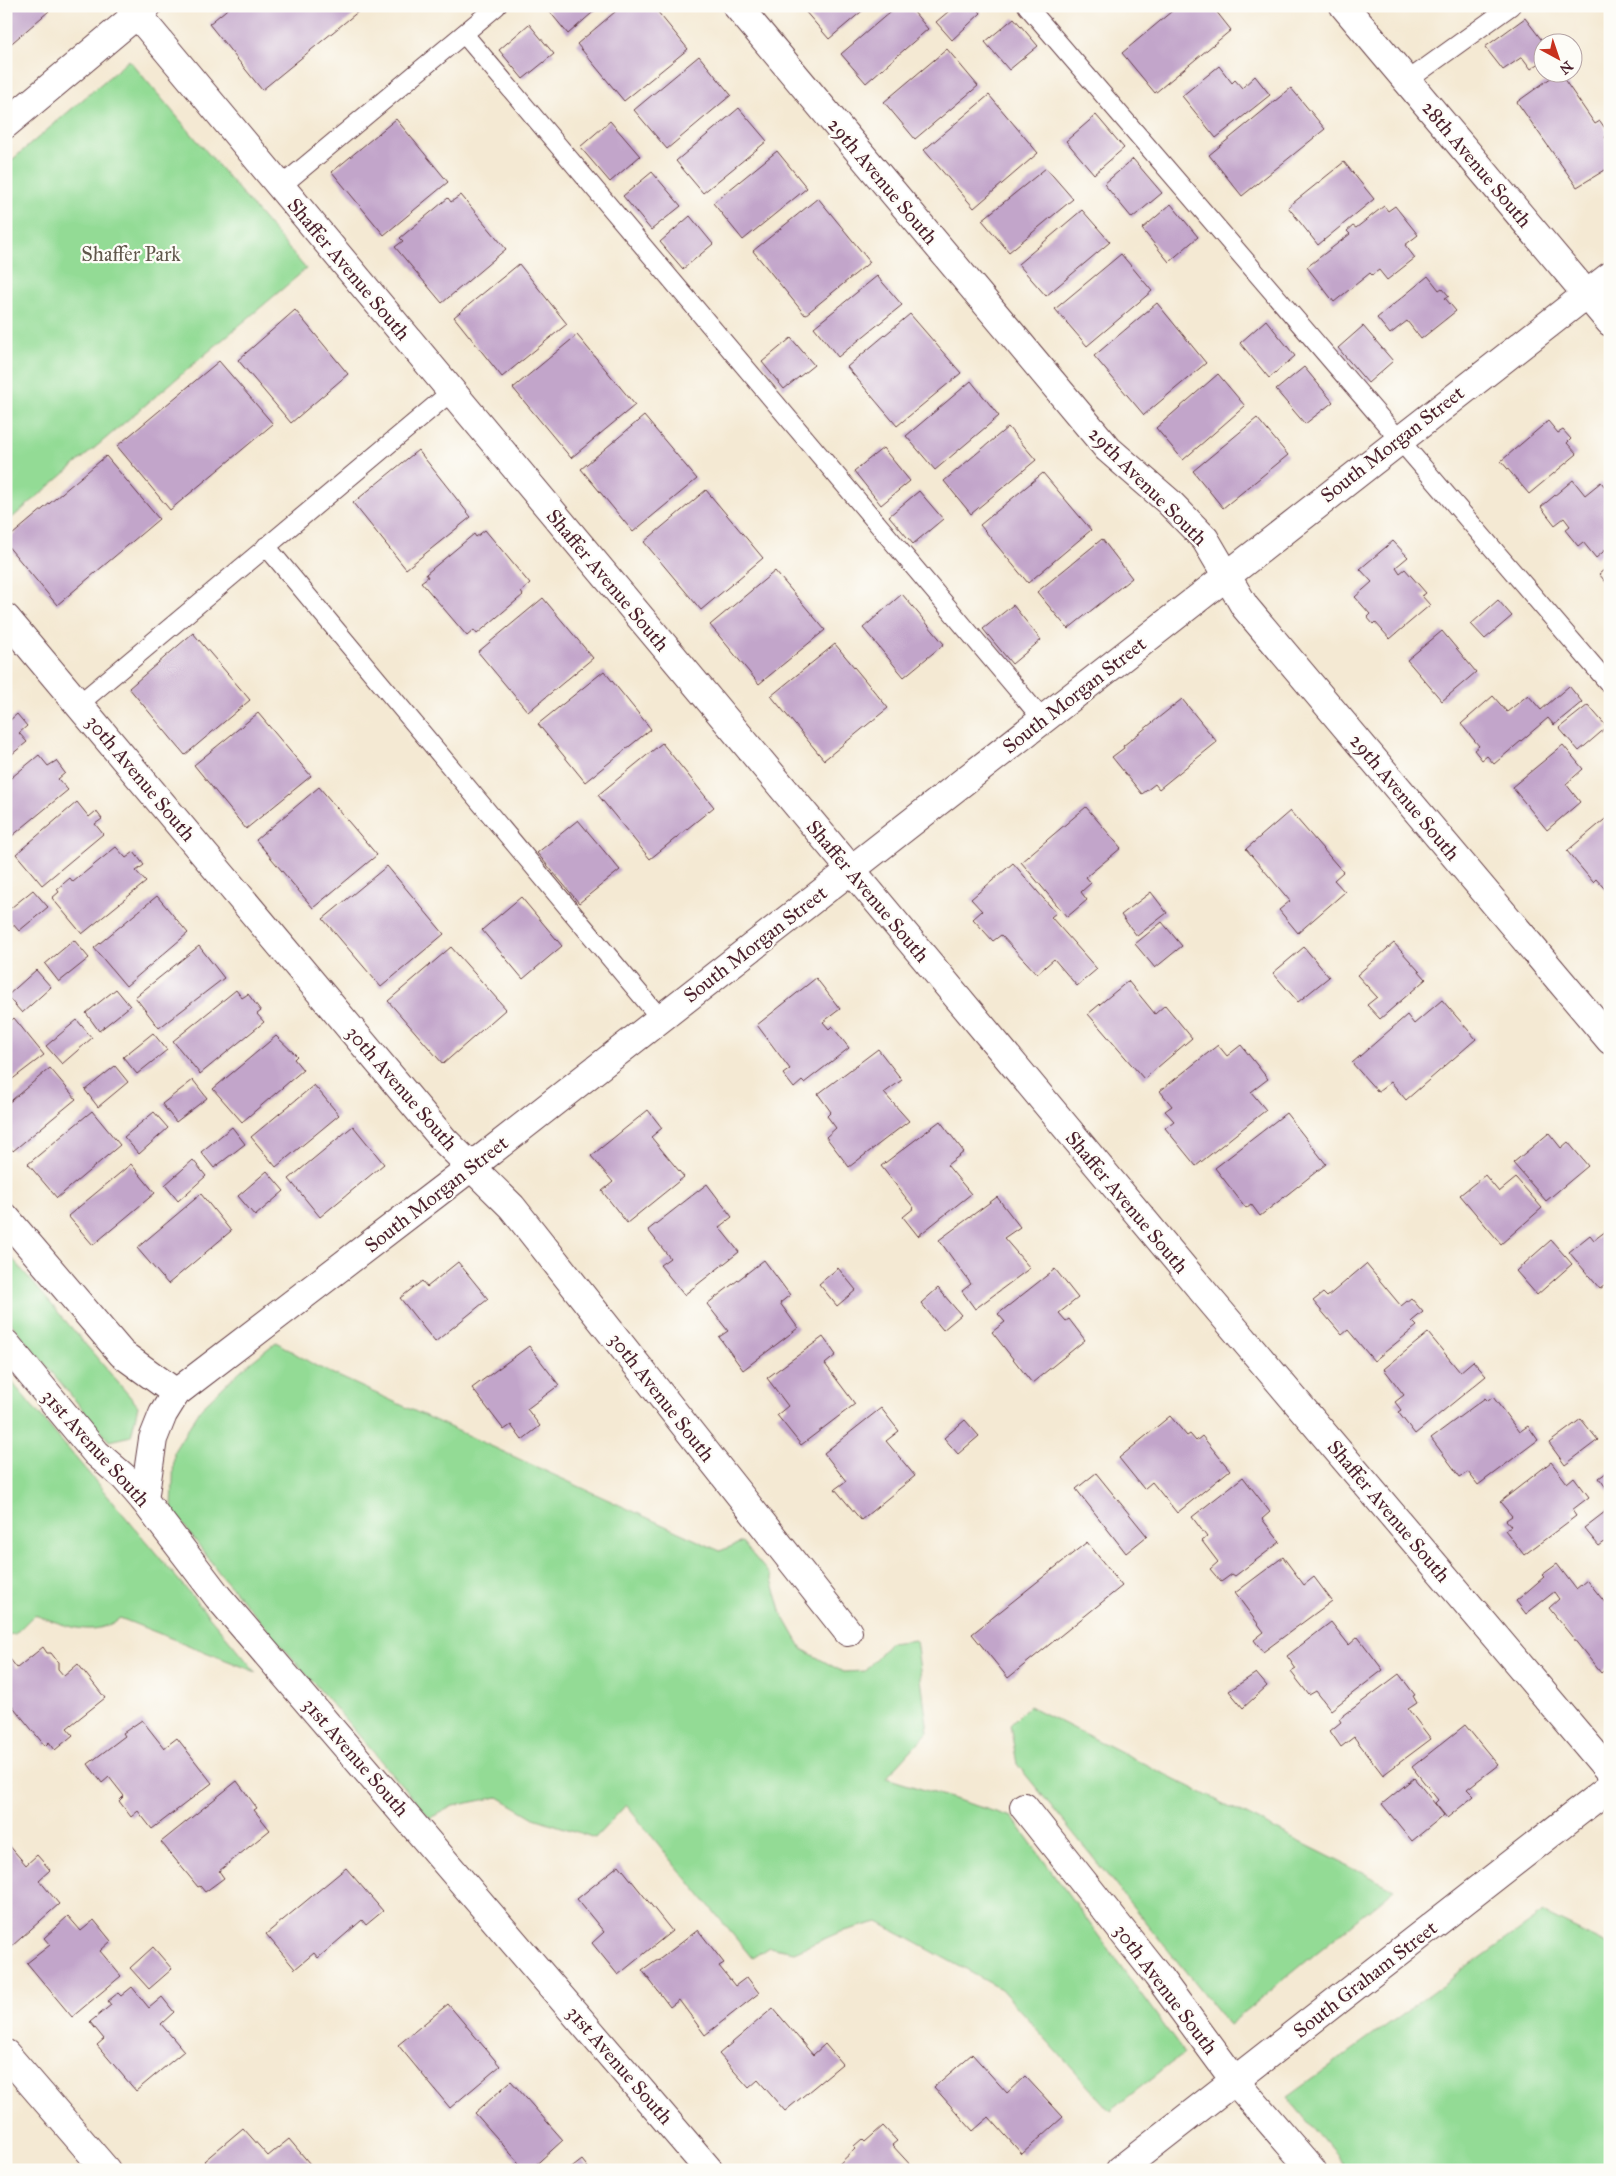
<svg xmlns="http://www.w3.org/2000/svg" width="1616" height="2176" viewBox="0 0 1616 2176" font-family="'IM FELL Great Primer',serif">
  <rect width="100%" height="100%" fill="#fdfcf7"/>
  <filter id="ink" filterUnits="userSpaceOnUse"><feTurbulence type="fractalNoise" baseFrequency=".02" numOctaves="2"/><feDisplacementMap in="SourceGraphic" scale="10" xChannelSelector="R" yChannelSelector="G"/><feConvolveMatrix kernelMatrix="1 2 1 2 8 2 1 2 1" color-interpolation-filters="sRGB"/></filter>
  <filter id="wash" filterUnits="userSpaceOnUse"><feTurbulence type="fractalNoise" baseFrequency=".0096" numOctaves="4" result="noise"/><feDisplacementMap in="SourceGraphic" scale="20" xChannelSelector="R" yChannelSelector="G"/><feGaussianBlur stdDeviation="1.12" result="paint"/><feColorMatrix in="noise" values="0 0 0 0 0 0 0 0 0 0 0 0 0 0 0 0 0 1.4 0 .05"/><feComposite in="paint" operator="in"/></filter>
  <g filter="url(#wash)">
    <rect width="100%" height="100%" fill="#f4e9d3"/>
    <!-- green -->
    <g fill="#93db95" stroke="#6e7d60">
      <polygon points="129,60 306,269 6,523 6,165"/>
      <polygon points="6,1251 138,1406 131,1436 109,1441 6,1317"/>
      <polygon points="276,1342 316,1366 720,1551 742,1542 771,1576 782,1614 802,1649 843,1672 865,1671 889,1643 916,1640 928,1732 886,1778 1012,1817 1184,2053 1110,2111 1001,1989 878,1922 840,1932 794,1952 769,1947 752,1958 626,1805 595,1838 534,1818 498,1797 453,1806 430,1818 220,1574 172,1509 174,1451 201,1408 240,1371"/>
      <path d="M6 1375 256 1672 120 1618C92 1640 65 1624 34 1615L15 1634 6 1635Z"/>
      <polygon points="1029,1706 1394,1889 1229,2025 1017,1764 1010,1725"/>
      <polygon points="1543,1913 1610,1946 1610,2170 1348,2170 1287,2097"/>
    </g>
    <g id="blocks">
      <!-- building -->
      <g fill="#c2a5ca">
        <polygon points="6,6 45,6 49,11 6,48"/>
        <polygon points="231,6 365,6 262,90 209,24"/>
        <polygon points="545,6 600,6 568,34"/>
        <polygon points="622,6 653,6 688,49 624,101 577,44"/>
        <polygon points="808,6 868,6 829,39 804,10"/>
        <polygon points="897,6 909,6 928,29 866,83 841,54"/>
        <polygon points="955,6 975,6 981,13 952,40 936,22"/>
        <polygon points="1178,6 1212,6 1231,30 1155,93 1122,53"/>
        <polygon points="1014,18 1038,46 1009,70 985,42"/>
        <polygon points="1525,18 1544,43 1544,60 1531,69 1522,57 1503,70 1485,47"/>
        <polygon points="529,24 554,54 523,79 499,50"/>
        <polygon points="947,49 978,86 915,139 884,102"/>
        <polygon points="699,56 731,95 667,149 634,110"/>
        <polygon points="1219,66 1232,83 1235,80 1242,88 1255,76 1270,95 1216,138 1182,96"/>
        <polygon points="1559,72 1595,124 1600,121 1609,134 1605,137 1610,144 1610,167 1577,187 1517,102"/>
        <polygon points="1291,88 1325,129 1242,196 1209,155"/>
        <polygon points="989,95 1038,153 974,208 924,150"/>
        <polygon points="739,108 767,141 703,193 676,161"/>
        <polygon points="1096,115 1124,148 1094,174 1066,141"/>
        <polygon points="396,119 448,182 384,235 332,172"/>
        <polygon points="610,121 640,156 610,182 580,147"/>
        <polygon points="777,151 807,188 743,240 713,203"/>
        <polygon points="1133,159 1162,193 1132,218 1104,184"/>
        <polygon points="1344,162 1374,199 1318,245 1288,207"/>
        <polygon points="1046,168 1073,199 1009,252 982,220"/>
        <polygon points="652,172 681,206 651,230 623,196"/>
        <polygon points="461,195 506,249 442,303 395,247 403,241 400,238 448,198 451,202"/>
        <polygon points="818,198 870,262 805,315 753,251"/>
        <polygon points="1171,204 1198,237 1169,262 1142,229"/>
        <polygon points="1384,206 1388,211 1395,206 1418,235 1405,245 1415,258 1387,280 1379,270 1372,275 1370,273 1334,302 1307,267 1350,234 1347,231 1353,226 1356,228"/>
        <polygon points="1082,210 1110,242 1046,296 1018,264"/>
        <polygon points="690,216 713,244 683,269 660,242"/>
        <polygon points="1121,254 1152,291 1087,346 1055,309"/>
        <polygon points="519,264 567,324 502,377 454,317"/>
        <polygon points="877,276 902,305 838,357 814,327"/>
        <polygon points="1428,276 1439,290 1442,288 1449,296 1445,298 1456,311 1421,339 1407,321 1390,334 1377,318"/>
        <polygon points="1157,303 1206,363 1144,415 1094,356"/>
        <polygon points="295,310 348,374 291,423 238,360"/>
        <polygon points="910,314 961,373 897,426 847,367"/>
        <polygon points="1266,320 1295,356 1269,378 1240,343"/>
        <polygon points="1363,326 1393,361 1368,383 1338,348"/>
        <polygon points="577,335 635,405 571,458 513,388"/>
        <polygon points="791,338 814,365 784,389 762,362"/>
        <polygon points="219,361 273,424 170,510 117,446"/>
        <polygon points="1304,367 1333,402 1305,424 1276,390"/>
        <polygon points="1218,374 1245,406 1183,460 1156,428"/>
        <polygon points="971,381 999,416 935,470 906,436"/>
        <polygon points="644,416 697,479 633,532 581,469"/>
        <polygon points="1257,418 1288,455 1223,508 1193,471"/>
        <polygon points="1548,421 1558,433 1563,430 1571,439 1567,443 1577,454 1529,494 1501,461"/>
        <polygon points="1008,427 1036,460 971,514 944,481"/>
        <polygon points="883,448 910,481 881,505 854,471"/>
        <polygon points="418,450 471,517 406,569 353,503"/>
        <polygon points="106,456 159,519 57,605 6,544 6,540"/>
        <polygon points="1043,473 1091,530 1028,583 980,525"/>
        <polygon points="1573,480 1585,495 1601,482 1610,493 1610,546 1596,558 1583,542 1578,546 1565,530 1570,526 1564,518 1555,525 1541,507"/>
        <polygon points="706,490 763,558 701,610 644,542"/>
        <polygon points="919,491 943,519 913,544 889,516"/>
        <polygon points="485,530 530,584 521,592 523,595 477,634 474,630 467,636 421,582 428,577 426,574 474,534 476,537"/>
        <polygon points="1102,539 1132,578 1068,629 1037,592"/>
        <polygon points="1393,541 1408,557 1396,567 1400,573 1405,569 1426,593 1422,596 1430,605 1390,639 1375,622 1373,624 1367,617 1370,614 1355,597 1372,582 1360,569"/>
        <polygon points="1610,565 1610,587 1599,574"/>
        <polygon points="775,571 825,630 759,684 710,625"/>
        <polygon points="902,594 944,644 904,677 863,628"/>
        <polygon points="543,598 593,658 528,712 478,652"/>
        <polygon points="1498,600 1512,616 1485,639 1471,624"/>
        <polygon points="1013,605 1041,640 1012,664 983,629"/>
        <polygon points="1442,631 1476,672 1442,701 1407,660"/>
        <polygon points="193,633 250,700 185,755 129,688"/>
        <polygon points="835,644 888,708 824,760 771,696"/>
        <polygon points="604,671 651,729 585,782 538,724"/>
        <polygon points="1569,686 1582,702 1554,725 1548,718 1494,764 1487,756 1482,760 1474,750 1479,746 1461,724 1493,696 1507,712 1528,695 1541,710"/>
        <polygon points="1182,699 1217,742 1159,789 1155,784 1142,794 1112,757 1124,748 1123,746"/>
        <polygon points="1588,705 1607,727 1579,751 1559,728"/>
        <polygon points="258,713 311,776 246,829 194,765"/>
        <polygon points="17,714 27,726 19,733 27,742 6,759 6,718 9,721"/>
        <polygon points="662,743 714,807 650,859 598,795"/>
        <polygon points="1563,745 1583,769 1566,784 1580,802 1547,830 1512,787"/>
        <polygon points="39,755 48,766 56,761 65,773 58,779 68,790 6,841 6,782"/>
        <polygon points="319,787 377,855 313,908 256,840"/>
        <polygon points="77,802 89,817 96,811 102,819 95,824 103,834 42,885 16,854"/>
        <polygon points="1086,807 1121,848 1086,877 1091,883 1081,892 1087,900 1067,917 1021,862"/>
        <polygon points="1290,811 1343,872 1334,880 1345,892 1298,933 1279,910 1290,901 1246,849"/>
        <polygon points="1610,815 1610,895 1596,879 1593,882 1567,851"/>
        <polygon points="578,820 620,870 579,903 537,853"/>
        <polygon points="116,847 126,858 134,852 144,865 136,871 146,882 82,934 52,898 59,892 57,889 70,878 73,882"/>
        <polygon points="1013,863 1056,913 1051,917 1097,969 1077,986 1054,959 1037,974 1001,935 993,941 973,919 982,911 971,899"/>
        <polygon points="387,866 444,934 381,987 323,919"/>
        <polygon points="33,890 48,907 19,931 6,916 6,912"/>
        <polygon points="1151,892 1167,913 1137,936 1121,915"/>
        <polygon points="157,896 188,933 126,986 94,948"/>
        <polygon points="521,897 562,946 523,979 482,930"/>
        <polygon points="1162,922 1182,946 1155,968 1135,944"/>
        <polygon points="74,940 89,958 59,982 45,964"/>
        <polygon points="1394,943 1426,979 1380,1019 1367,1005 1377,997 1357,975"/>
        <polygon points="199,946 224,978 159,1028 135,997"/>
        <polygon points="451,947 506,1009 443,1064 388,1001"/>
        <polygon points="1304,947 1329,977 1298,1002 1273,973"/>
        <polygon points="36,970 51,987 22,1013 7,996"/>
        <polygon points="816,978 840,1009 823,1022 829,1029 832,1026 849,1048 804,1083 802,1081 794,1088 783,1074 790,1069 757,1025"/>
        <polygon points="1128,981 1155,1014 1165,1005 1192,1038 1144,1079 1088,1014"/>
        <polygon points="116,989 130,1006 99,1031 86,1013"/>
        <polygon points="236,990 242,998 248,994 261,1011 257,1014 264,1022 200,1074 173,1041"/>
        <polygon points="1442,1000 1476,1039 1406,1100 1391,1082 1378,1092 1352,1063 1407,1015 1414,1024"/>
        <polygon points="14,1018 44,1055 6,1084 6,1025"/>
        <polygon points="77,1020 92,1038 62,1064 46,1046"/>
        <polygon points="153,1033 167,1050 137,1074 123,1057"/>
        <polygon points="276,1036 297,1056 294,1059 303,1070 242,1122 213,1089"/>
        <polygon points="1218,1045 1227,1056 1241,1045 1268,1079 1251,1092 1266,1110 1196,1166 1165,1128 1174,1121 1165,1111 1172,1106 1160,1091"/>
        <polygon points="878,1049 902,1080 884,1093 909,1121 849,1167 826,1137 836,1128 827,1116 831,1112 818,1094"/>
        <polygon points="115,1066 128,1082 98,1107 85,1090"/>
        <polygon points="50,1068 76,1099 13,1151 6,1142 6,1105"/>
        <polygon points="193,1080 207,1098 176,1122 162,1104"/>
        <polygon points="314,1085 339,1115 276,1167 251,1137"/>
        <polygon points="648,1110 662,1128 651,1137 684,1177 627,1223 602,1191 613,1182 591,1156"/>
        <polygon points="92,1111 120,1145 57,1198 28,1164"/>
        <polygon points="154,1112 168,1128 139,1154 124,1137"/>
        <polygon points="1286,1113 1326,1164 1260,1216 1251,1204 1246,1208 1215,1168"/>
        <polygon points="940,1121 964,1152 947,1165 971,1194 918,1236 903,1217 914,1208 881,1166"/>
        <polygon points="353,1126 384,1164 320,1217 289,1179"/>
        <polygon points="232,1127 245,1144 214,1168 201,1152"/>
        <polygon points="1549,1133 1561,1148 1568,1142 1588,1166 1546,1201 1513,1163"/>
        <polygon points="193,1160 206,1176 178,1201 165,1185"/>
        <polygon points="131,1164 155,1193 93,1245 68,1216"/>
        <polygon points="267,1171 284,1191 255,1216 238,1196"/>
        <polygon points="1485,1175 1499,1192 1516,1178 1542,1208 1501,1244 1460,1195"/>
        <polygon points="707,1184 732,1217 719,1227 739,1252 684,1295 660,1265 670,1258 648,1230"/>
        <polygon points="201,1194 231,1231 168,1284 137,1248"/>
        <polygon points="997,1197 1020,1227 1004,1238 1030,1268 975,1309 962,1291 971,1284 939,1240"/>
        <polygon points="1610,1228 1610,1281 1600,1289 1569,1252 1590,1235 1594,1240"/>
        <polygon points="1551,1240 1572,1264 1537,1295 1516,1271"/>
        <polygon points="764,1260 790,1295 780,1303 798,1328 743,1370 719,1337 728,1331 707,1304"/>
        <polygon points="458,1262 488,1299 435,1342 400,1298 422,1281 427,1287"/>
        <polygon points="1366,1264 1401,1306 1411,1298 1423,1312 1412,1321 1417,1326 1374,1361 1348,1330 1342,1335 1313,1301 1323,1293 1327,1297"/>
        <polygon points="838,1268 856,1290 837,1306 819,1284"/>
        <polygon points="1055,1269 1078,1298 1059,1313 1066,1321 1069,1319 1085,1340 1032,1383 992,1332 1005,1322 998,1314"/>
        <polygon points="938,1288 961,1315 943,1330 921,1303"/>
        <polygon points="1428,1333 1460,1372 1473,1361 1486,1376 1415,1434 1398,1412 1401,1410 1395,1402 1404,1395 1384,1369"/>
        <polygon points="823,1337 836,1355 825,1364 855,1404 801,1445 777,1415 788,1406 767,1378"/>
        <polygon points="529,1346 559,1385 527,1409 540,1426 522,1440 511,1425 504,1430 472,1388"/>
        <polygon points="1493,1397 1519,1432 1528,1426 1538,1440 1478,1485 1468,1472 1460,1477 1431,1438 1485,1398 1488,1401"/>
        <polygon points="881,1408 899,1431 886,1441 915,1476 861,1520 835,1489 846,1481 824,1453"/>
        <polygon points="1170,1416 1187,1436 1190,1434 1196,1441 1202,1436 1230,1470 1177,1513 1152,1482 1144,1489 1119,1458"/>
        <polygon points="1581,1419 1598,1440 1565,1465 1549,1443"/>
        <polygon points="965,1420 979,1436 958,1454 944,1438"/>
        <polygon points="1551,1462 1567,1483 1574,1477 1589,1497 1572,1510 1576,1516 1524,1555 1505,1530 1511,1526 1506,1520 1512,1516 1500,1502"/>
        <polygon points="1610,1470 1610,1493 1599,1478"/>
        <polygon points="1096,1473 1147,1536 1126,1553 1076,1489"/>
        <polygon points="1243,1477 1270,1512 1262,1519 1280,1542 1235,1576 1232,1574 1221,1582 1210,1569 1218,1562 1202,1541 1207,1537 1192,1517"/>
        <polygon points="1610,1508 1610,1538 1599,1546 1584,1528"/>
        <polygon points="1087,1542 1122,1586 1008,1678 972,1634"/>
        <polygon points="1283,1557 1304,1585 1314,1577 1332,1601 1263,1652 1254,1640 1264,1632 1235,1593"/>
        <polygon points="1557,1564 1576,1589 1587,1580 1610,1609 1610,1666 1601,1673 1549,1608 1559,1599 1554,1592 1526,1614 1516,1601 1544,1577 1542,1575"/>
        <polygon points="1331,1622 1349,1645 1358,1637 1383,1670 1331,1710 1316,1691 1309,1695 1291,1672 1296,1669 1287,1656"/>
        <polygon points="43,1647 47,1653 51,1653 58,1662 58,1669 64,1676 78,1664 105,1698 67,1728 73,1735 55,1750 49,1742 45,1746 6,1698 6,1662 10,1659 17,1668"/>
        <polygon points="1256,1673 1267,1686 1243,1708 1229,1691"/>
        <polygon points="1399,1674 1415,1695 1413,1696 1417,1703 1408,1709 1431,1739 1383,1775 1354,1737 1341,1747 1330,1731 1341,1722 1339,1719"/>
        <polygon points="142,1720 164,1748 177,1738 212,1783 152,1829 138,1811 131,1817 119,1801 124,1796 109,1777 102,1783 88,1764 125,1736 123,1733"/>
        <polygon points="1465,1725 1498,1765 1467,1789 1474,1796 1447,1818 1435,1803 1438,1800 1412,1767"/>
        <polygon points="1414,1778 1444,1815 1412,1841 1382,1804"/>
        <polygon points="237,1781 257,1808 254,1810 270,1830 219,1871 224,1878 205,1892 200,1886 198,1887 161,1842"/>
        <polygon points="8,1844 26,1865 37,1855 50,1870 39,1880 59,1904 12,1946 6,1939"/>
        <polygon points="619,1865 672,1931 618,1975 592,1943 604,1932 577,1899"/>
        <polygon points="346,1868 383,1911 366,1925 362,1920 318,1958 314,1953 295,1969 266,1934"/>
        <polygon points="68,1916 81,1931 94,1920 111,1941 100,1951 121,1976 72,2017 27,1963 50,1945 44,1938"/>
        <polygon points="698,1930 724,1963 719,1966 735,1986 747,1977 759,1993 705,2035 679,2000 670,2007 642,1970 656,1960 660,1959"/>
        <polygon points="153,1947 172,1969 149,1989 130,1968"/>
        <polygon points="132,1987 149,2008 162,1997 174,2012 161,2024 184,2051 136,2091 97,2045 104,2039 90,2022 111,2005 108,2001 118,1993 121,1996"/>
        <polygon points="448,2004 500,2066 450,2108 398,2045"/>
        <polygon points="773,2008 813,2055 825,2044 842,2064 785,2111 758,2080 749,2088 719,2054"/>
        <polygon points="972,2054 1007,2093 1025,2076 1063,2117 1022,2154 989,2117 973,2131 934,2087"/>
        <polygon points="511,2081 563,2140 530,2170 525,2170 475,2113"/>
        <polygon points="883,2126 897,2141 892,2145 915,2170 836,2170 835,2168 856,2148 854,2146 862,2139 865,2142"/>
        <polygon points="243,2128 268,2156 289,2139 315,2170 211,2170 204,2161"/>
        <polygon points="582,2160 590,2170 569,2170"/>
      </g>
    </g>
  </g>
  <g filter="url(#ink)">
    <use href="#blocks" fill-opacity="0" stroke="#643d44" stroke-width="1"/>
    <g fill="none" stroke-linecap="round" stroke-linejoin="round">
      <defs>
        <g id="service">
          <polyline points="1027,6 1610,685"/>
          <polyline points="464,34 1043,720"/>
          <polyline points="1407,81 1511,6"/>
          <polyline points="280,187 497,6"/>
          <polyline points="266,546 660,1018"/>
          <polyline points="79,704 451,392"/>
        </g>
        <g id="minor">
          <polyline points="130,6 1206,1295 1610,1772"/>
          <polyline points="737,6 1108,449 1169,502 1205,539 1245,607 1610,1040"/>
          <polyline points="1344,6 1610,322"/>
          <polyline points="6,124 147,6"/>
          <polyline points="6,618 444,1140 512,1207 848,1632"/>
          <polyline points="6,1218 122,1354 176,1393"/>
          <polyline points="6,1344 96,1453 125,1478 144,1500 218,1597 709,2170"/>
          <polyline points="144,1500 153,1439 163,1414 176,1393 471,1167 1610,276"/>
          <polyline points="1024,1807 1157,1975 1235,2081 1312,2170"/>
          <polyline points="6,2054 106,2170"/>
        </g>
        <polyline id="tertiary" points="1120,2170 1610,1787"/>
      </defs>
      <!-- service casing -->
      <use href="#service" stroke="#643d44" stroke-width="20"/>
      <!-- minor casing -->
      <use href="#minor" stroke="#643d44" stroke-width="30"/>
      <!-- tertiary casing -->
      <use href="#tertiary" stroke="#643d44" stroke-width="30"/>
      <!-- service -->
      <use href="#service" stroke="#fff" stroke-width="18"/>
      <!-- minor -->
      <use href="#minor" stroke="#fff" stroke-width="28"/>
      <!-- tertiary -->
      <use href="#tertiary" stroke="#fff" stroke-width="28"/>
    </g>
  </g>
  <g text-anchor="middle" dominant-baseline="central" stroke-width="4.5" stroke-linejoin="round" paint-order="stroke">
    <!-- street labels -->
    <g font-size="20" fill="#4a1f2b" stroke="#fdfcf7">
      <text transform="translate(1477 164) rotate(50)">28th Avenue South</text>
      <text transform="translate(883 181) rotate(50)">29th Avenue South</text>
      <text transform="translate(349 269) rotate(50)">Shaffer Avenue South</text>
      <text transform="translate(1392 444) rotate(-38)">South Morgan Street</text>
      <text transform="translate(1148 486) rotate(45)">29th Avenue South</text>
      <text transform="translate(608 580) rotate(50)">Shaffer Avenue South</text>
      <text transform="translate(1074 695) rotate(-38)">South Morgan Street</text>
      <text transform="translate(141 778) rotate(50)">30th Avenue South</text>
      <text transform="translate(1405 797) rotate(50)">29th Avenue South</text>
      <text transform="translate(868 891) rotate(50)">Shaffer Avenue South</text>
      <text transform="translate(755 944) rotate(-38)">South Morgan Street</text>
      <text transform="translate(402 1088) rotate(49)">30th Avenue South</text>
      <text transform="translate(436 1194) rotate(-38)">South Morgan Street</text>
      <text transform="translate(1127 1202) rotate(50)">Shaffer Avenue South</text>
      <text transform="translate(662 1397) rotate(52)">30th Avenue South</text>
      <text transform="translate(96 1448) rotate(48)">31st Avenue South</text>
      <text transform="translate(1389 1511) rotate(50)">Shaffer Avenue South</text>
      <text transform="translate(356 1757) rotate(49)">31st Avenue South</text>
      <text transform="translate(1365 1979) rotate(-38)">South Graham Street</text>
      <text transform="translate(1166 1989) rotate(53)">30th Avenue South</text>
      <text transform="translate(620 2065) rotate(49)">31st Avenue South</text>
    </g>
    <!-- park labels -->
    <g font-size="20" fill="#60574b" stroke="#fdfcf7">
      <text x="131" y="254">Shaffer Park</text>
    </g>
  </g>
  <!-- margin -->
  <rect width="1616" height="2176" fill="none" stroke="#fdfcf7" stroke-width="25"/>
  <!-- north arrow -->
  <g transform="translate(1558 58) rotate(140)"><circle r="24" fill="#fdfcf7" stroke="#b5a4a5"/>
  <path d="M0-4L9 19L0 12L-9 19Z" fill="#c8321e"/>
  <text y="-8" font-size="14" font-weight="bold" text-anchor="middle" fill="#4a1f2b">N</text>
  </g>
</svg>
